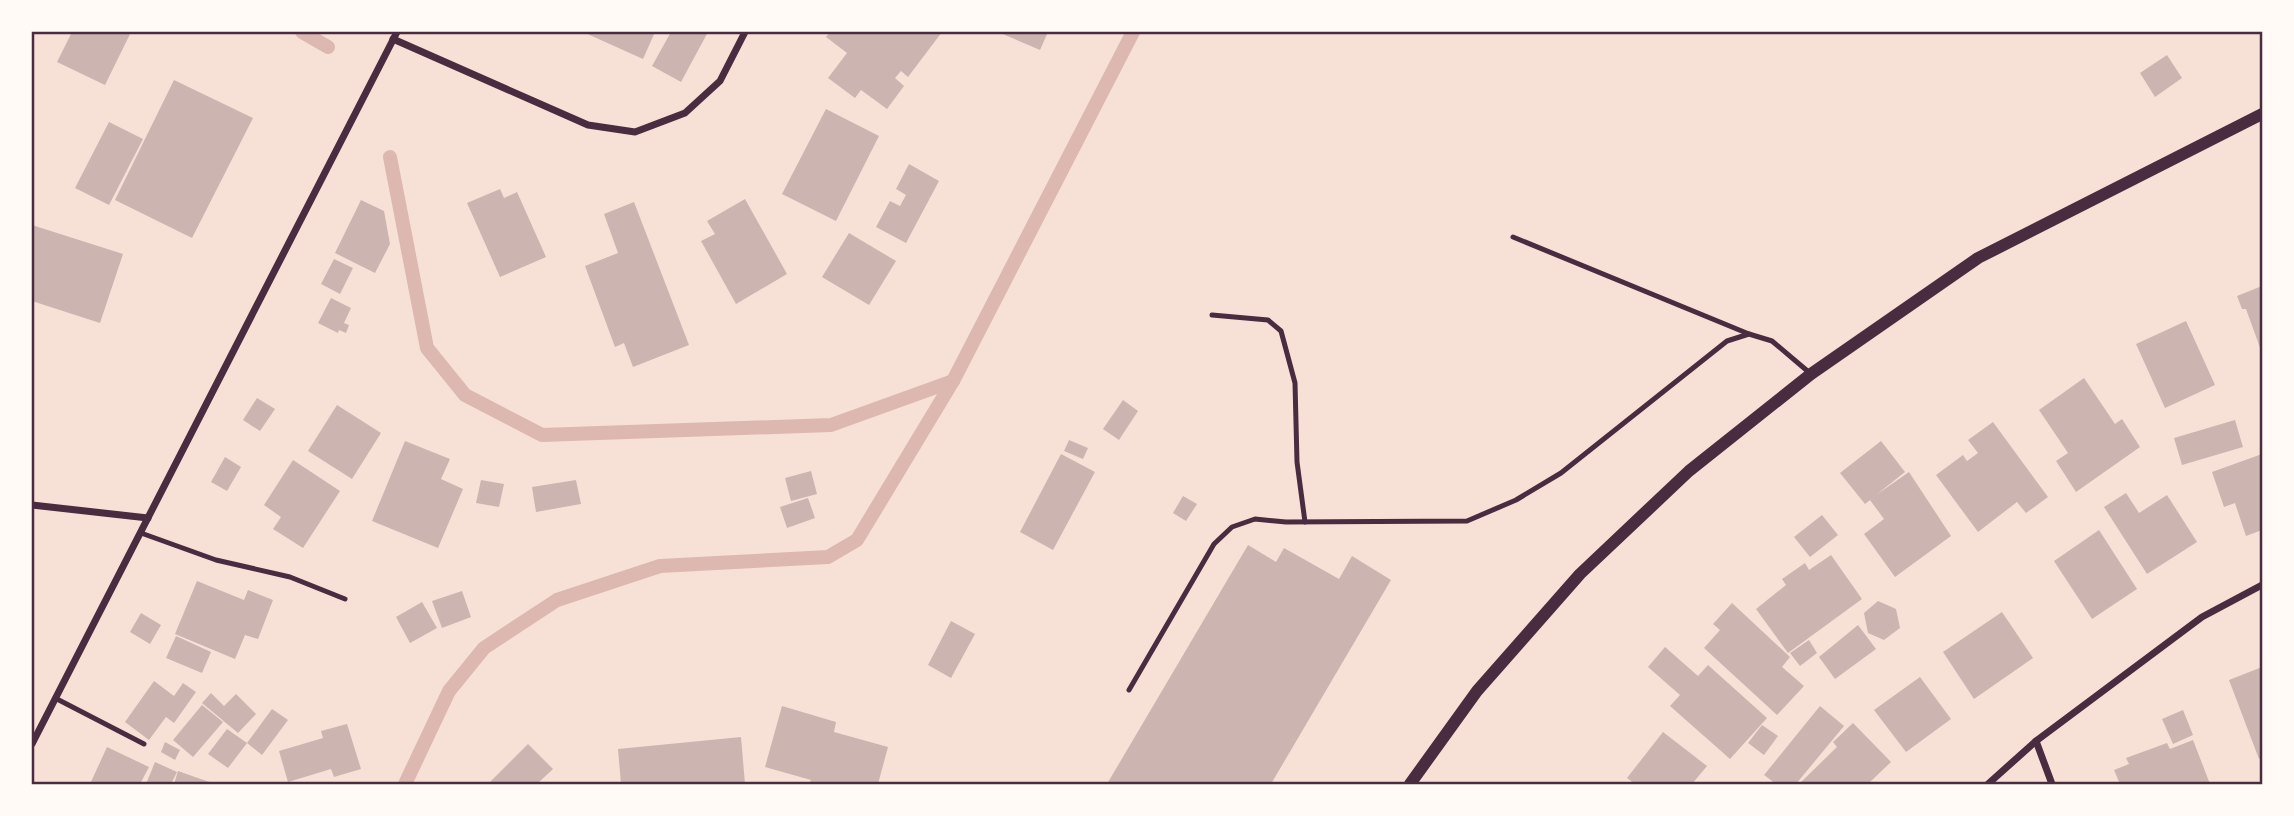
<svg xmlns="http://www.w3.org/2000/svg" width="2294" height="816" viewBox="0 0 2294 816" font-family="Signika,sans-serif">
  <rect width="100%" height="100%" fill="#f7e1d7"/>
  <g fill="none" stroke-linecap="round" stroke-linejoin="round">
    <!-- stream -->
    <g stroke="#dcb8b0" stroke-width="14">
      <polyline points="302,32 328,47"/>
      <polyline points="390,157 427,348 465,395 542,435 831,425 953,381"/>
      <polyline points="405,784 449,691 484,648 557,600 660,566 828,557 857,540 953,381 1133,32"/>
    </g>
  </g>
  <!-- building -->
  <g fill="#ccb4b1">
    <polygon points="72,32 131,32 105,85 57,62"/>
    <polygon points="583,32 655,32 643,59"/>
    <polygon points="671,32 708,32 681,82 652,66"/>
    <polygon points="830,32 942,32 908,77 901,71 895,78 904,86 887,109 861,90 855,98 828,78 847,53 826,37"/>
    <polygon points="998,32 1048,32 1040,50"/>
    <polygon points="2167,55 2182,78 2155,97 2140,73"/>
    <polygon points="174,80 253,118 192,238 115,200"/>
    <polygon points="826,109 879,136 836,221 782,194"/>
    <polygon points="109,122 143,139 109,205 75,188"/>
    <polygon points="909,164 939,181 906,243 876,227 890,201 900,206 906,195 896,189"/>
    <polygon points="500,189 504,198 517,192 546,257 500,277 467,203"/>
    <polygon points="745,199 787,274 736,304 701,241 715,234 707,221"/>
    <polygon points="361,200 384,211 390,244 375,273 335,253"/>
    <polygon points="634,202 689,345 633,367 624,343 615,347 585,266 618,253 604,214"/>
    <polygon points="32,225 123,254 100,323 32,301"/>
    <polygon points="849,233 896,261 869,305 822,277"/>
    <polygon points="334,259 353,268 340,294 321,284"/>
    <polygon points="2262,286 2262,353 2246,309 2242,309 2237,296"/>
    <polygon points="331,298 351,308 344,323 349,325 346,333 339,330 338,333 318,323"/>
    <polygon points="2186,321 2215,385 2165,408 2136,344"/>
    <polygon points="2084,378 2115,424 2122,419 2140,447 2076,492 2056,461 2068,453 2039,410"/>
    <polygon points="257,398 275,409 260,431 243,420"/>
    <polygon points="1123,400 1138,411 1119,440 1103,429"/>
    <polygon points="337,405 381,433 352,479 308,451"/>
    <polygon points="2235,420 2243,447 2182,465 2174,438"/>
    <polygon points="1993,422 2048,497 2026,513 2017,502 1978,532 1936,475 1963,455 1967,461 1978,453 1968,440"/>
    <polygon points="1069,440 1088,448 1083,459 1064,451"/>
    <polygon points="405,441 450,459 441,479 463,489 438,548 372,521"/>
    <polygon points="1881,441 1905,472 1876,495 1909,472 1951,536 1895,577 1864,534 1884,519 1870,500 1865,504 1840,473"/>
    <polygon points="1061,454 1095,472 1053,550 1020,532"/>
    <polygon points="2262,454 2262,530 2246,536 2235,503 2224,507 2212,472"/>
    <polygon points="225,457 241,467 227,491 211,482"/>
    <polygon points="293,460 340,491 303,548 273,529 281,517 264,505"/>
    <polygon points="811,471 817,494 791,501 785,478"/>
    <polygon points="481,480 504,484 499,507 476,503"/>
    <polygon points="576,480 581,504 536,512 532,487"/>
    <polygon points="2126,493 2139,513 2167,495 2197,542 2147,574 2104,507"/>
    <polygon points="1183,496 1197,504 1186,521 1173,513"/>
    <polygon points="808,498 815,518 787,528 780,507"/>
    <polygon points="1822,515 1838,535 1810,557 1794,537"/>
    <polygon points="2099,530 2137,589 2092,619 2054,561"/>
    <polygon points="1248,545 1276,562 1284,548 1339,579 1352,556 1391,580 1271,784 1107,784"/>
    <polygon points="1831,555 1862,599 1788,653 1756,609 1786,585 1782,579 1805,563 1809,570"/>
    <polygon points="197,581 244,600 248,590 273,600 258,639 245,635 235,659 175,634"/>
    <polygon points="462,591 471,617 442,628 432,601"/>
    <polygon points="1878,601 1896,609 1900,628 1884,640 1868,633 1864,613"/>
    <polygon points="422,602 437,628 410,643 396,617"/>
    <polygon points="1732,603 1790,657 1782,667 1804,686 1777,715 1704,648 1720,630 1713,624"/>
    <polygon points="2002,612 2033,658 1974,699 1943,652"/>
    <polygon points="141,613 161,625 150,644 130,632"/>
    <polygon points="951,621 975,634 951,678 928,665"/>
    <polygon points="1858,625 1876,649 1835,679 1819,657"/>
    <polygon points="176,636 211,652 202,673 166,658"/>
    <polygon points="1809,640 1817,653 1800,666 1790,653"/>
    <polygon points="1665,647 1698,676 1708,665 1767,718 1730,759 1670,706 1680,695 1648,667"/>
    <polygon points="2262,667 2262,757 2259,759 2229,680"/>
    <polygon points="1920,677 1951,719 1906,752 1874,710"/>
    <polygon points="154,681 174,696 183,683 196,692 174,723 166,717 149,740 125,722"/>
    <polygon points="211,693 224,706 236,694 256,714 238,733 202,703"/>
    <polygon points="202,705 223,722 193,757 173,740"/>
    <polygon points="782,706 836,722 834,732 888,747 878,784 809,784 811,780 765,767"/>
    <polygon points="1820,706 1844,726 1796,784 1776,784 1764,775"/>
    <polygon points="272,709 288,720 262,755 247,743"/>
    <polygon points="2183,710 2193,735 2173,744 2162,719"/>
    <polygon points="1853,723 1891,762 1870,782 1873,784 1799,784 1837,747 1833,742"/>
    <polygon points="347,724 361,769 334,777 331,769 288,782 279,751 323,738 321,731"/>
    <polygon points="1762,725 1778,736 1764,755 1748,743"/>
    <polygon points="227,729 247,743 228,768 208,754"/>
    <polygon points="1663,732 1707,766 1692,784 1635,784 1627,778"/>
    <polygon points="741,737 745,784 621,784 618,749"/>
    <polygon points="2193,740 2210,784 2120,784 2114,770 2129,764 2126,758 2167,743 2170,749"/>
    <polygon points="165,742 180,750 175,760 161,752"/>
    <polygon points="528,744 553,769 537,784 488,784"/>
    <polygon points="107,747 149,767 140,784 90,784"/>
    <polygon points="155,762 177,772 171,784 146,784"/>
    <polygon points="178,771 215,784 174,784"/>
  </g>
  <g fill="none" stroke-linecap="round" stroke-linejoin="round">
    <!-- service -->
    <g stroke="#4a2c40" stroke-width="5">
      <polyline points="1513,237 1749,334"/>
      <polyline points="1212,315 1268,320 1281,331 1295,383 1297,462 1305,522"/>
      <polyline points="141,533 216,560 290,577 345,599"/>
      <polyline points="1129,690 1214,544 1232,527 1255,519 1286,522 1467,521 1516,500 1561,473 1727,341 1749,334 1772,341 1811,374"/>
      <polyline points="55,698 144,744"/>
    </g>
    <!-- minor -->
    <g stroke="#4a2c40" stroke-width="7">
      <polyline points="393,39 588,125 635,132 685,113 720,81 745,32"/>
      <polyline points="32,505 148,518"/>
      <polyline points="2036,741 2052,784"/>
      <polyline points="32,744 397,32"/>
      <polyline points="1988,784 2036,741 2202,617 2262,585"/>
    </g>
    <!-- tertiary -->
    <polyline stroke="#4a2c40" stroke-width="12" points="1410,784 1477,691 1580,574 1689,471 1811,374 1978,258 2262,114"/>
  </g>
  <!-- border -->
  <rect width="2294" height="816" fill="none" stroke="#fffaf5" stroke-width="66"/>
  <rect x="33" y="33" width="2228" height="750" fill="none" stroke="#4a2c40" stroke-width="2.5"/>
</svg>
